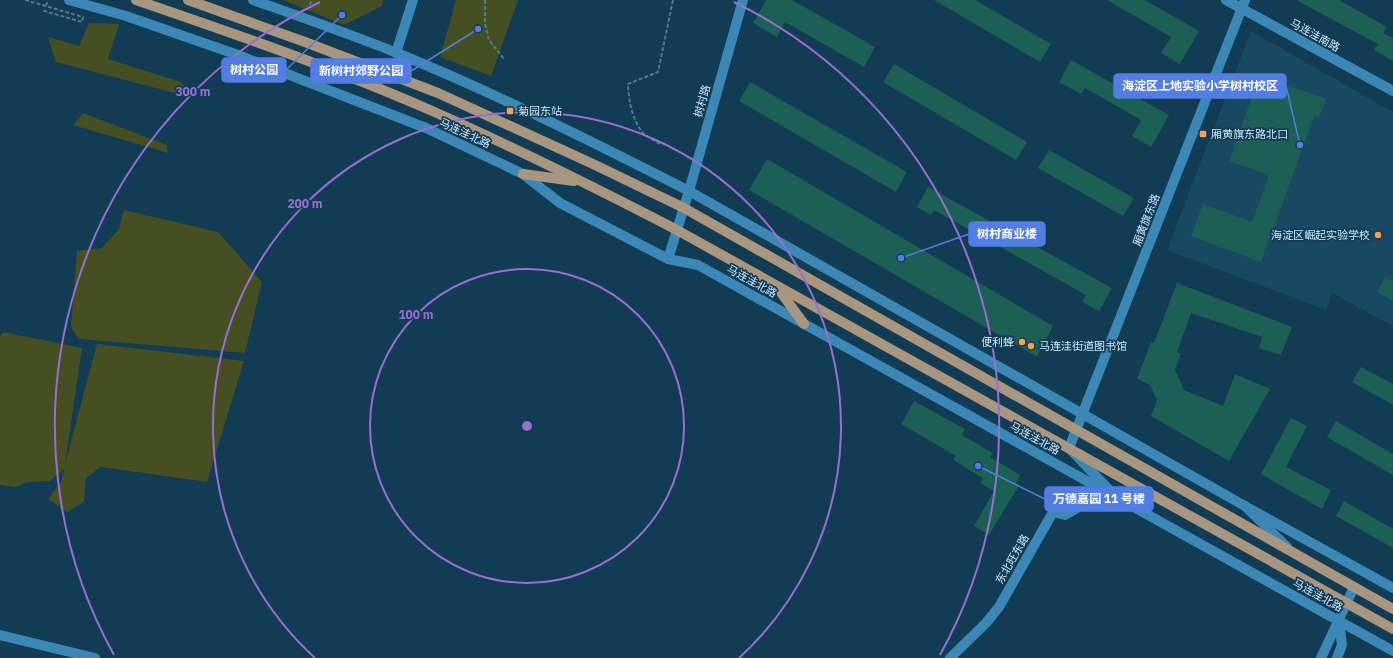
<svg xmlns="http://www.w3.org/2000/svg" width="1393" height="658" viewBox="0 0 1393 658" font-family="'IBM Plex Sans','Noto Sans SC',sans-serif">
  <rect width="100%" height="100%" fill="#123b54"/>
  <!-- built -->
  <polygon fill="#194862" points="1251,31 1393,112 1393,326 1332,293 1326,310 1167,250"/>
  <!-- green -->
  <g fill="#454f21">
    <polygon points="283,0 383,0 382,6 344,25"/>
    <polygon points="456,0 518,0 491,76 440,57"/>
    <polygon points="89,23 119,24 108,59 181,82 194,98 56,62 48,37 79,46"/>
    <polygon points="83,113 167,145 168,153 73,125"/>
    <polygon points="124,210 218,232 262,282 245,353 79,339 71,327 77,251 102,248 119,229"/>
    <polygon points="3,332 82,348 65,464 97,344 244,361 207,482 101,467 86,478 84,502 67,512 48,499 61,482 64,469 50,481 27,482 16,487 0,485 0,337"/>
  </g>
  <!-- building -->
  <g fill="#1c5f54">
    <polygon points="766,0 792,0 875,47 864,67 785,22 777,37 753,23"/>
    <polygon points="934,0 975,0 1051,44 1040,62"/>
    <polygon points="1107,0 1145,0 1199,31 1180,64 1161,53 1171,37"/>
    <polygon points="1296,0 1339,0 1387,27 1383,33 1393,38 1393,61 1374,50 1378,44"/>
    <polygon points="1071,60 1169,115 1151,147 1132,136 1141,120 1085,88 1081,94 1059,82"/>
    <polygon points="894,64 1027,142 1016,160 883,82"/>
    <polygon points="1260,75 1326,99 1319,118 1314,117 1261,262 1191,236 1203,204 1252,222 1269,175 1229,161"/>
    <polygon points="750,82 907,172 896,192 739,101"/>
    <polygon points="1049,150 1134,198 1123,216 1038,168"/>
    <polygon points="767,159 1053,326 1037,357 749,190"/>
    <polygon points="928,187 1112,288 1099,311 1082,302 1086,295 934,210 931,215 917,207"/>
    <polygon points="1385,277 1393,281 1393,301 1377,292"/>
    <polygon points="1177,283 1292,327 1281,355 1259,348 1262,337 1191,313 1177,352 1181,354 1175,370 1184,390 1223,406 1235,374 1270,389 1229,461 1151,416 1157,400 1150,385 1137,379 1151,342 1154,343"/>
    <polygon points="1361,367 1393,384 1393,405 1352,382"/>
    <polygon points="914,401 965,429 962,435 993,453 990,457 1020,475 1016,483 1019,485 989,535 974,526 994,491 980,483 983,478 953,460 956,456 901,424"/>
    <polygon points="1291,418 1307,426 1286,467 1331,490 1322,509 1261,474"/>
    <polygon points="1336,421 1393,454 1393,475 1327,437"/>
    <polygon points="1344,501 1393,529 1393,548 1336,516"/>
  </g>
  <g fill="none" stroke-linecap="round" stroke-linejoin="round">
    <!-- path -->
    <g stroke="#52778e" stroke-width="2" stroke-dasharray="4 2" stroke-linecap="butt">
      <polyline points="25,0 83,17 82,22 41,10"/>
      <polyline points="485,0 485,24 489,40 504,59"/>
      <polyline points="46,6 48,0"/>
      <polyline points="307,10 312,0"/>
      <path d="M660 144C655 141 649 138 644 134 632 121 629 101 628 84L658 72 673 0"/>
    </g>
    <!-- minor -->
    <g stroke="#3b88b7" stroke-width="10">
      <polyline points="0,635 95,658"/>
      <polyline points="950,658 986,623 999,607 1053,512 1065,515 1094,498 1100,488"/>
    </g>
    <!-- tertiary -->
    <g stroke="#3b88b7" stroke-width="10">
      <polyline points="69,0 126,16 238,55 426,128 523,174 560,203 668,259 698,265 1393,651"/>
      <path d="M253 0C301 17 350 34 397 53 497 94 593 142 689 191L1245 506 1393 588"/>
      <polyline points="1226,0 1393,91"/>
      <polyline points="396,53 413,0"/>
      <polyline points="1069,448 1245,0"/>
      <polyline points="1321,658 1354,587"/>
      <polyline points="1337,658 1342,645 1339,621"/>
    </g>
    <!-- secondary -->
    <g stroke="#3b88b7" stroke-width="10">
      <polyline points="668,259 689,191 743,0"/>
      <polyline points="1072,451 1115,496"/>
      <polyline points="1245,506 1287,547"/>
    </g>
    <!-- primary -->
    <g stroke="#a9967e" stroke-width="10">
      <path d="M136 0C235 34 334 68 430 110 514 147 596 188 677 230L1393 629"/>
      <polyline points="188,0 305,42 438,93 593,164 684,208 1393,609"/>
      <polyline points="523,174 574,181"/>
      <polyline points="777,287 804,324"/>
    </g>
  </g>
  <!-- distance rings -->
  <g fill="none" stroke="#986ed5" stroke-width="2">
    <circle cx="527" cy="426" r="157"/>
    <path d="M315 658A314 314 0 1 1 739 658"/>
    <path d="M114 655A472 472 0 0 1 320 2M734 2A472 472 0 0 1 940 655"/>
  </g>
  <!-- markers -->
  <g fill="#fa9f4f" stroke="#123b54" stroke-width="1.5">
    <rect x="506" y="107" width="8" height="8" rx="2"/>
    <rect x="1199" y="130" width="8" height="8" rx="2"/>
    <circle cx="1378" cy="235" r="4"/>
    <circle cx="1022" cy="342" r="4"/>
    <circle cx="1031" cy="346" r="4"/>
  </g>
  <g text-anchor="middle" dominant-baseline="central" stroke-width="3.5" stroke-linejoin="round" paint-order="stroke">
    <!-- street labels -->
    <g font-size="11" fill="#cdeafe" stroke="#123b54">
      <text transform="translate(1315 35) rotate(29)">马连洼南路</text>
      <text transform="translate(702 101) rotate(-74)">树村路</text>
      <text transform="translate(465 133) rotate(25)">马连洼北路</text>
      <text transform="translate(1146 220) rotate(-69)">厢黄旗东路</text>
      <text transform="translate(752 281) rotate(29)">马连洼北路</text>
      <text transform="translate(1035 438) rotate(29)">马连洼北路</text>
      <text transform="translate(1012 559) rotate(-60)">东北旺东路</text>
      <text transform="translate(1318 595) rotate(29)">马连洼北路</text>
    </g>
    <!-- poi labels -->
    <g font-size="11" fill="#cdeafe" stroke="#123b54" text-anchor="start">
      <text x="518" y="111">菊园东站</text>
      <text x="1211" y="134">厢黄旗东路北口</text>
      <text x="1370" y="235" text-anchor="end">海淀区崛起实验学校</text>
      <text x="1014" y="342" text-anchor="end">便利蜂</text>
      <text x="1039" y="346">马连洼街道图书馆</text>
    </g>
  </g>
  <circle cx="527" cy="426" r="6" fill="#986ed5" stroke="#123b54" stroke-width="2"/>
  <g font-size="12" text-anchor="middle" font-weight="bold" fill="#986ed5" stroke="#123b54" stroke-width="3.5" stroke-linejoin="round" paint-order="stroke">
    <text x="193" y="96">300 m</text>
    <text x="305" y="208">200 m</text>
    <text x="416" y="319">100 m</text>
  </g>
  <!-- callouts -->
  <path fill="none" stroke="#527de3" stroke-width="1.5" d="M342 15L286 70M478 29L411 71M1300 145L1286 86M901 258L969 234M978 466L1045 499"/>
  <g fill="#527de3" stroke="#123b54" stroke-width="1.5">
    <circle cx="342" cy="15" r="4"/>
    <circle cx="478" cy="29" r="4"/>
    <circle cx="1300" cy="145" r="4"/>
    <circle cx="901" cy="258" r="4"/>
    <circle cx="978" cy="466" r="4"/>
  </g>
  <g fill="#527de3" stroke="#527de3" stroke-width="1.5">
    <rect x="222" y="58" width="64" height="24" rx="4"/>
    <rect x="311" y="59" width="100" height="24" rx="4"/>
    <rect x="1114" y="74" width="172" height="24" rx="4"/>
    <rect x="969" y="222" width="76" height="24" rx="4"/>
    <rect x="1045" y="487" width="108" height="24" rx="4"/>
  </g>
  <g font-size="12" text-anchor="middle" font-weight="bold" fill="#fff">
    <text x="254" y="74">树村公园</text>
    <text x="361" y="75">新树村郊野公园</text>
    <text x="1200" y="90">海淀区上地实验小学树村校区</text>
    <text x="1007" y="238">树村商业楼</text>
    <text x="1099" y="503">万德嘉园 11 号楼</text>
  </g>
</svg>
